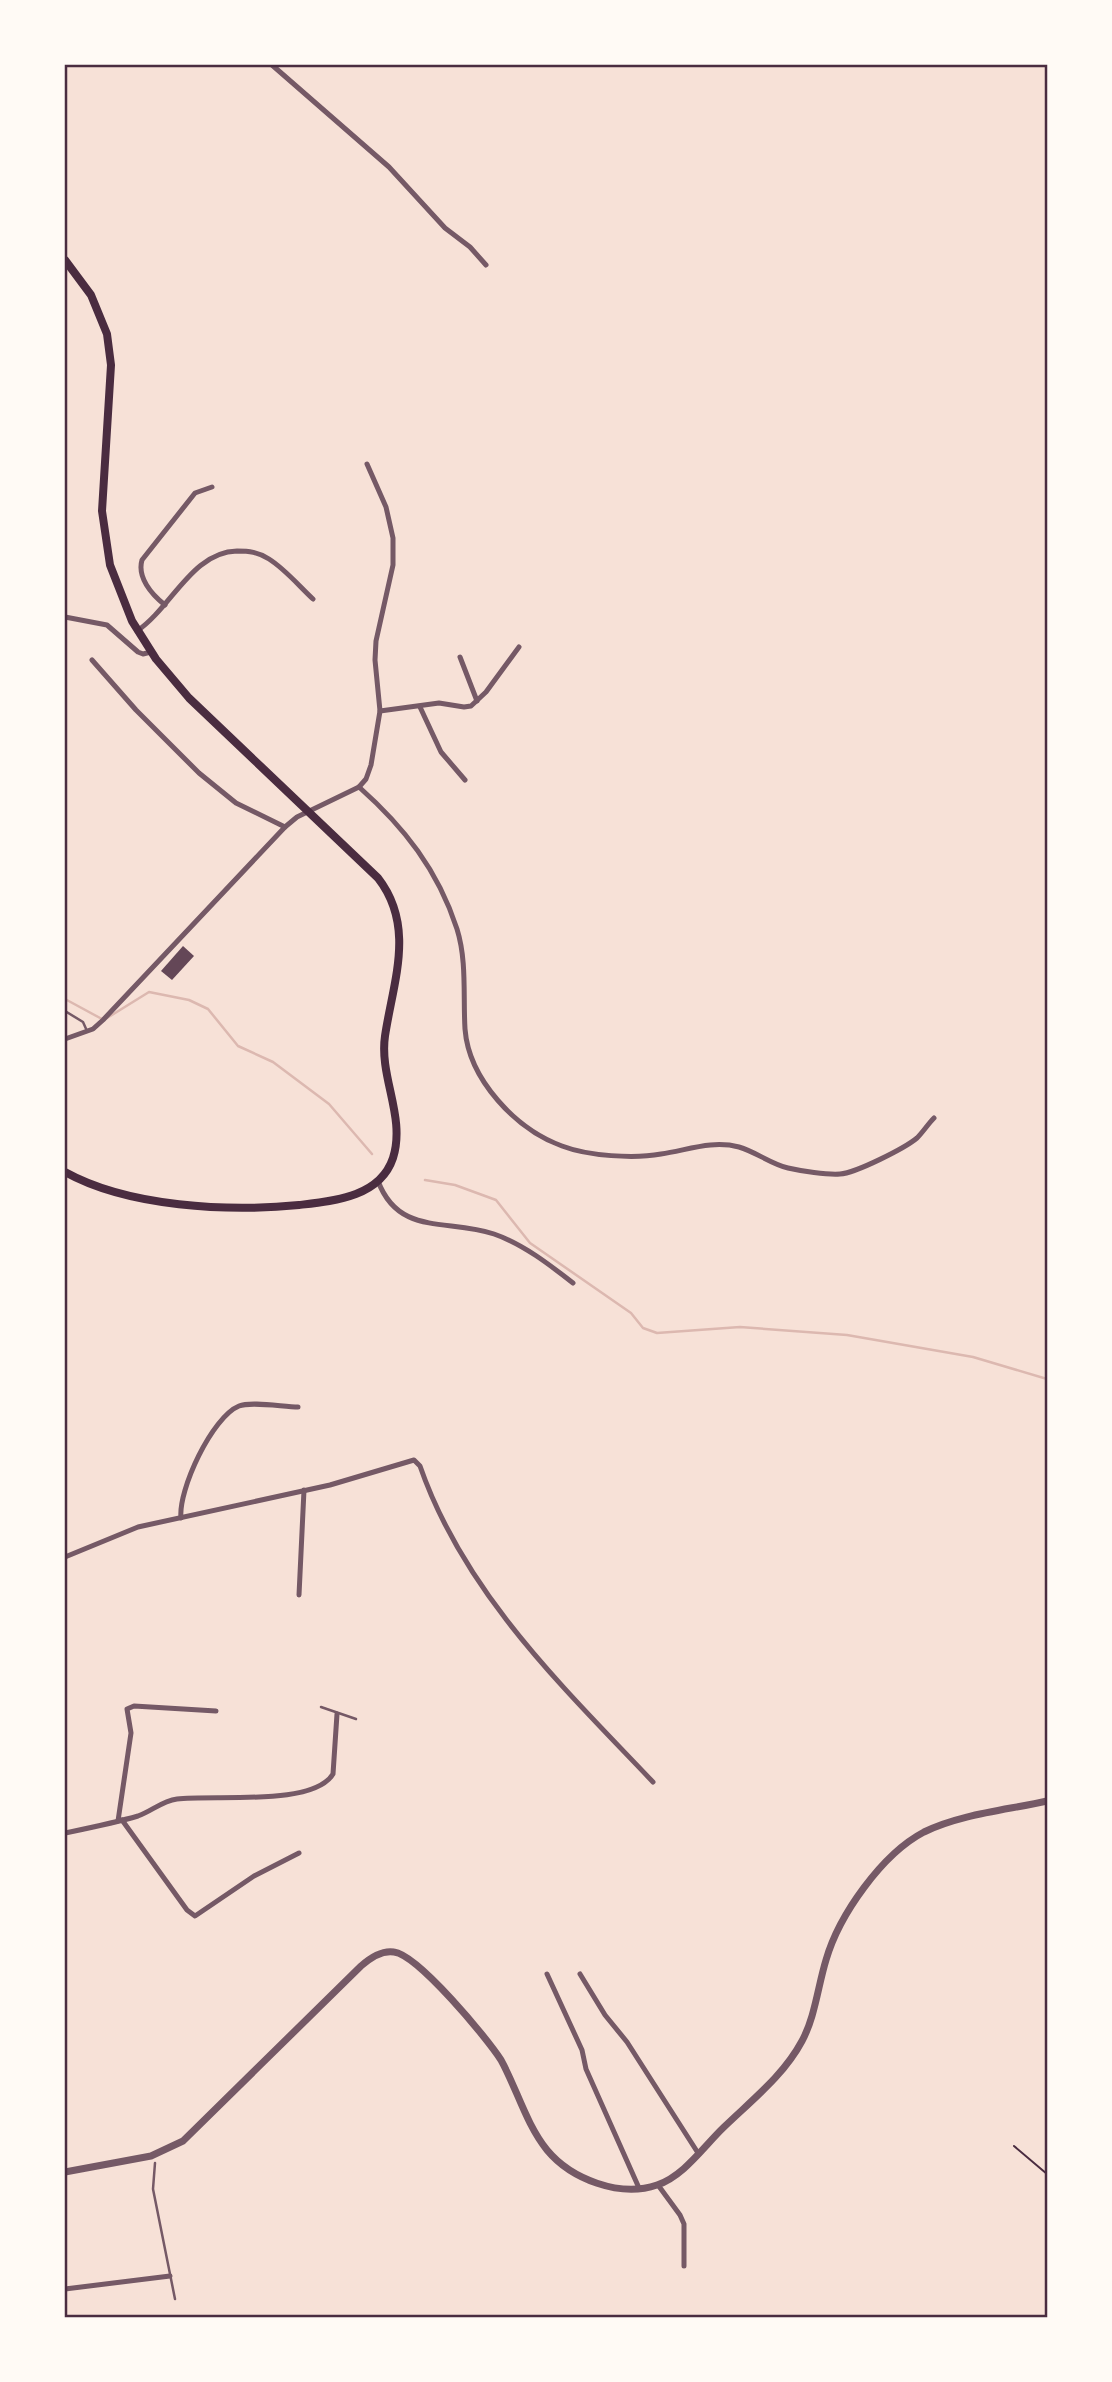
<svg xmlns="http://www.w3.org/2000/svg" width="1112" height="2382" viewBox="0 0 1112 2382" font-family="Lora,serif">
  <rect width="100%" height="100%" fill="#f7e1d7"/>
  <g fill="none" stroke-linecap="round" stroke-linejoin="round">
    <!-- stream -->
    <g stroke="#dcb8b0" stroke-width="2.5">
      <polyline points="65,999 102,1019"/>
      <polyline points="107,1018 149,992 189,1000 208,1009 238,1046 273,1062 329,1104 372,1154"/>
      <polyline points="425,1180 455,1185 496,1200 530,1243 631,1313 643,1328 657,1333 740,1327 847,1335 973,1357 1047,1379"/>
    </g>
  </g>
  <!-- building -->
  <polygon fill="#644757" points="183,946 194,956 172,980 161,971"/>
  <g fill="none" stroke-linecap="round" stroke-linejoin="round">
    <!-- path -->
    <polyline stroke="#4a2c40" stroke-width="2" points="1014,2146 1047,2174"/>
    <!-- service -->
    <g stroke="#755966" stroke-width="2.5">
      <polyline points="65,1011 83,1022 87,1031"/>
      <polyline points="321,1707 356,1719"/>
      <polyline points="155,2163 153,2189 175,2299"/>
    </g>
    <!-- minor -->
    <g stroke="#755966" stroke-width="5">
      <polyline points="272,65 389,167 445,228 470,247 486,265"/>
      <path d="M165 605C151 594 137 577 142 560L195 493 212 487"/>
      <polyline points="65,617 107,625 138,652 143,654 151,652"/>
      <path d="M137 631C172 607 192 552 237 551 249 551 258 552 269 559 285 569 299 586 313 599"/>
      <polyline points="460,657 477,701"/>
      <polyline points="92,660 136,710 199,773 236,803 285,827"/>
      <polyline points="420,707 441,752 465,780"/>
      <polyline points="380,711 439,703 464,707 471,706 486,692 519,647"/>
      <path d="M359 787C404 827 438 870 457 929 467 961 463 996 465 1029 469 1080 516 1129 562 1146 588 1156 634 1159 661 1154 688 1150 712 1140 739 1147 756 1152 771 1164 788 1168 801 1171 827 1175 840 1174 856 1173 905 1148 917 1138 923 1132 928 1124 934 1118"/>
      <polyline points="65,1039 93,1029 103,1020 285,827 297,817 359,787 366,779 371,765 380,711 375,660 376,641 393,565 393,538 386,507 367,464"/>
      <path d="M378 1181C399 1237 449 1218 494 1234 523 1244 550 1265 573 1283"/>
      <path d="M181 1518C178 1490 212 1417 239 1406 251 1401 284 1407 298 1407"/>
      <path d="M65 1557 138 1527 330 1485 414 1460 420 1466C464 1593 563 1687 653 1782"/>
      <polyline points="299,1595 304,1490"/>
      <polyline points="122,1820 187,1910 195,1916 254,1876 299,1853"/>
      <polyline points="118,1821 131,1733 127,1709 134,1706 216,1711"/>
      <path d="M65 1833C89 1828 114 1823 138 1816 152 1811 162 1801 177 1799 213 1794 313 1807 333 1774L337 1714"/>
      <polyline points="547,1974 582,2050 586,2069 639,2188"/>
      <polyline points="580,1974 605,2015 627,2042 698,2153"/>
      <polyline points="658,2185 680,2215 684,2224 684,2266"/>
      <polyline points="65,2289 170,2276"/>
    </g>
    <!-- tertiary -->
    <path stroke="#755966" stroke-width="7" d="M65 2172 151 2156 183 2141 361 1966C370 1958 382 1950 394 1952 418 1955 487 2038 501 2060 517 2089 526 2124 547 2150 571 2179 620 2198 657 2185 684 2176 704 2146 724 2127 752 2100 784 2075 802 2041 815 2017 818 1986 826 1960 839 1915 882 1854 924 1832 961 1814 1007 1810 1047 1801"/>
    <!-- secondary -->
    <path stroke="#4a2c40" stroke-width="8" d="M65 260 91 295 107 334 111 365 102 511 110 565 132 621 156 659 189 698 378 878C416 927 393 982 385 1036 379 1077 406 1117 393 1158 380 1197 334 1201 299 1205 228 1212 128 1207 65 1172"/>
  </g>
  <!-- border -->
  <rect width="1112" height="2382" fill="none" stroke="#fffaf5" stroke-width="133"/>
  <rect x="66" y="66" width="980" height="2250" fill="none" stroke="#4a2c40" stroke-width="2.5"/>
</svg>
